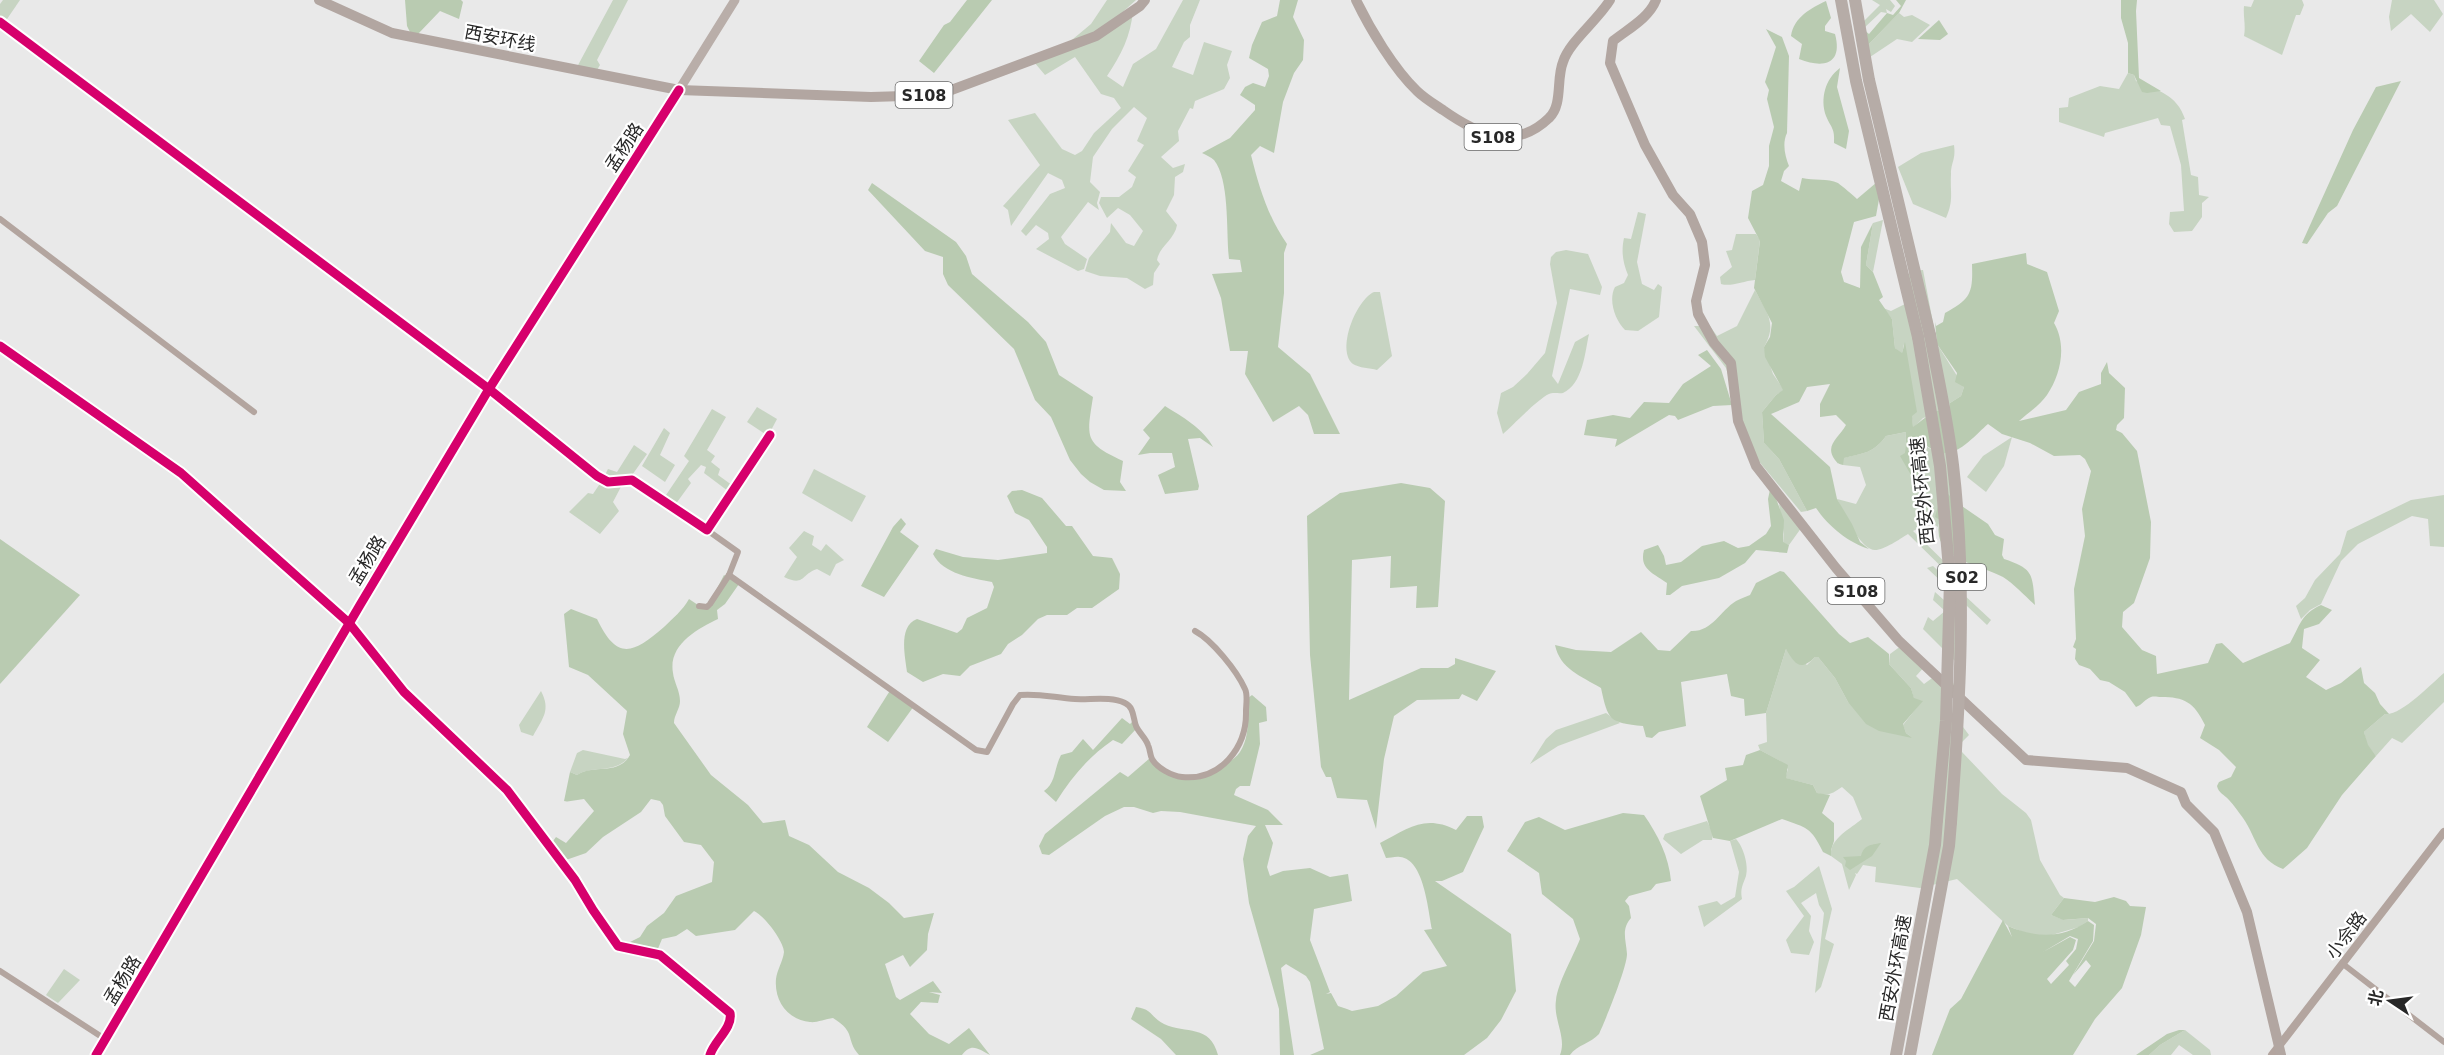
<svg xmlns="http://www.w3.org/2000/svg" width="2444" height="1055" viewBox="0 0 2444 1055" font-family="'DejaVu Sans','Noto Sans SC',sans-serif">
  <rect width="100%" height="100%" fill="#e9e9e9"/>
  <!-- green -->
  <g fill="#c7d4c2">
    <polygon points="3,0 20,0 5,22 0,18 0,4"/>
    <polygon points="613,0 628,0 597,60 600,65 597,70 577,67"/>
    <polygon points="1107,0 1136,0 1106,27 1067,44 1091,24"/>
    <path d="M1183 0H1200L1190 25V37L1184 42 1172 67 1193 75 1204 42 1232 51 1227 65 1230 78 1224 89 1195 101 1193 109 1190 108 1178 131 1179 141 1161 157 1173 168 1185 164 1183 172 1175 177 1174 195 1166 211 1177 225C1175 239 1159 247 1157 260L1160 264 1154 273 1153 285 1145 289 1127 278 1100 276 1085 271 1089 258 1110 232 1111 223 1126 243 1134 246 1143 231 1130 215 1118 208 1107 218 1099 203 1101 197H1119L1132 187 1136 177 1128 171 1144 145 1137 141 1147 118 1134 107 1112 129 1093 157 1090 182 1100 192 1097 203 1099 210 1088 202 1061 237 1065 244 1087 259 1084 269 1078 271 1036 249 1049 239 1048 233 1036 225 1026 236 1021 231 1050 194 1065 188 1062 180 1048 173 1011 226 1008 210 1003 206 1040 165 1008 120 1035 113 1062 149 1075 155 1082 151 1094 133 1121 108 1114 98 1101 94 1075 57 1045 75 1034 62 1101 35 1133 10C1131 36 1121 55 1107 76L1123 87 1133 64 1156 49Z"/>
    <polygon points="1872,0 1890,0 1895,6 1891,12 1886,9 1887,13 1881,12 1863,29 1861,24 1880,5"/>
    <path d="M2254 0H2302L2304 5 2300 15H2296L2282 55 2244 36C2246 25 2243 17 2244 6L2251 7Z"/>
    <polygon points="2392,0 2434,0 2443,14 2430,32 2411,14 2391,31 2389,17"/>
    <polygon points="1899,13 1904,17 1912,15 1930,25 1912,42 1897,39 1870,57 1868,45"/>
    <path d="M2128 73 2134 75 2136 81C2158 90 2177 95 2185 119L2182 120 2191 175 2198 177 2199 195 2209 197 2202 203V217L2192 231 2174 232 2169 224 2170 212 2184 211 2181 165 2170 126 2161 125 2158 118 2105 133 2104 137 2059 122V108L2068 107 2069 98 2100 86 2119 89Z"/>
    <path d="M1954 145C1956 160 1951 162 1951 174 1950 193 1954 200 1946 218L1913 204 1898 167 1921 153Z"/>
    <path d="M1638 212 1646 214 1637 262 1642 284 1654 290 1658 284 1662 287 1659 317 1638 331 1625 330C1615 320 1608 300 1615 287L1624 283 1628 275C1623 263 1621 252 1624 238L1631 239Z"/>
    <polygon points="1883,220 1873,272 1866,265 1873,223"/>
    <path d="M1736 234H1756L1760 240 1755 280C1743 281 1731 287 1721 284L1720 277 1732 267 1726 251 1732 250Z"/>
    <path d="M1566 250 1588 254 1602 287 1600 295 1570 289 1552 376 1558 384 1575 342 1589 334C1585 352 1583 384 1563 393 1559 394 1553 392 1549 394 1539 398 1512 426 1503 434L1497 413 1501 393 1513 387 1527 374 1545 353 1557 303 1550 264 1551 257 1556 252Z"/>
    <polygon points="1923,270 1937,344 1964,387 1961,396 1950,403 1948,411 1923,418 1913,428 1904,344 1902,354 1895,348 1892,319 1883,308 1891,311 1907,303 1902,281 1912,271"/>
    <path d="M1755 290C1766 312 1778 323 1764 347L1773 374 1784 390 1776 395 1762 412 1764 443 1779 459 1807 511 1801 512 1752 453 1726 368 1694 326H1710L1717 336 1737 326Z"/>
    <path d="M1374 292H1380L1392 356 1377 370C1370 368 1359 368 1353 364 1336 350 1356 300 1374 292Z"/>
    <polygon points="757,407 777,419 768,436 747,422"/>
    <polygon points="712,409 726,417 707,450 715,456 711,462 720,469 718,475 736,488 732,494 704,473 706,467 701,465 688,479 691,483 675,505 664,498 689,461 684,456"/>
    <polygon points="664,428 670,433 660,455 675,465 665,482 642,466"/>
    <path d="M1906 432 1905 453 1920 472 1913 463 1915 448 1922 444 1936 452 1946 454 1958 468 1962 505 1940 520 1938 527 1931 522 1913 531 1963 580 1962 587 1908 534C1900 539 1884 550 1875 550 1860 550 1844 512 1837 499L1856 504 1866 485 1860 467 1843 465V458C1863 453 1873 454 1886 436Z"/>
    <polygon points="2012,437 2004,466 1986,492 1967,477 1983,456"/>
    <polygon points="634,445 647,454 630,478 614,481 604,477 608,469 617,472"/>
    <polygon points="814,469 866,496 852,522 802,493"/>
    <polygon points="603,479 624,481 613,502 619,511 600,534 569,512 588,493 593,494"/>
    <polygon points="2444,495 2444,547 2430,546 2428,519 2412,516 2358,544 2341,561 2321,604 2310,610 2301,619 2296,606 2305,598 2315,580 2340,554 2347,531 2411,500"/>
    <polygon points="1779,504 1804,524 1789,545 1783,543 1784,534"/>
    <path d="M804 531 814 536 812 545 821 551 826 544 844 560 836 564 830 576 817 569C801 574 805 587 784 577L797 557 789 548Z"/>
    <polygon points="1933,566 1991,620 1987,625 1927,568"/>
    <polygon points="1935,592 1964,618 1955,661 1923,629 1928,617 1933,621 1945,611 1933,600"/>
    <path d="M1905 643 1927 664 1916 676 1924 684 1939 673 1957 686 1943 700 1969 735 1962 742V752L2002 794 2026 813 2031 820 2040 860 2060 895 2064 898 2051 915 2064 920 2088 918V921L2079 927 2045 937 2023 932 2008 926 1957 879 1920 888 1875 882 1876 867 1863 865 1857 874 1855 873 1856 875 1849 890 1842 864 1831 856C1829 839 1850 829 1862 819L1853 797 1842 787C1833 793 1828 797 1817 793L1813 785 1785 778 1788 769 1780 761 1760 750 1758 745 1767 742 1766 713 1786 649 1807 665 1815 657H1818L1835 678 1848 702 1910 736 1906 733 1903 725 1922 701 1914 699 1911 688 1889 664 1890 654Z"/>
    <path d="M2444 673V702L2402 743 2392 738 2376 756 2367 745 2364 732 2385 714C2401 716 2432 683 2444 673Z"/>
    <path d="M541 691C551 710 543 718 533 736L521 732 519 725Z"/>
    <polygon points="1606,713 1620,723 1558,746 1530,764 1546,739 1556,730"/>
    <path d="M583 750 625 759 628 758C614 774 592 765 577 775L570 772 577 753Z"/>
    <polygon points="1707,821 1713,833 1712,840 1703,840 1681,854 1663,839 1665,834"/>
    <path d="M1736 839C1743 846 1749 865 1746 876 1743 885 1740 888 1742 899L1704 927 1698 906 1717 901 1721 905 1735 897 1739 872 1730 841Z"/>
    <polygon points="1819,866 1832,909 1825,939 1834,944 1821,987 1815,993 1824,913 1819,905 1816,893 1801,903 1811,916 1809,931 1814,942 1809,955 1791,953 1786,940 1804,916 1786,891 1794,887"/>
    <polygon points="64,969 80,980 58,1003 46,995"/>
    <polygon points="2185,1030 2210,1050 2211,1055 2193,1055 2179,1045 2171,1055 2149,1055 2160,1045"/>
  </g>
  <!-- forest -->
  <g fill="#b9cbb1" fill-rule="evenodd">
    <polygon points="405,0 461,0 463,2 459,19 440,11 418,34 410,32 407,26"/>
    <polygon points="967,0 992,0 934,73 919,61 944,25 950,22"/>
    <path d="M1280 0H1298L1293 17 1304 40 1303 60 1294 73 1283 102 1274 153 1260 146 1251 155C1259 187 1268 217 1287 244L1284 253V293L1278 347 1310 374 1340 434H1314L1308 415 1299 406 1273 422 1245 374 1248 351H1230L1221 298 1212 274 1242 272 1240 260 1229 259C1226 232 1230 180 1214 160 1211 157 1206 155 1202 153L1230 138 1255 110V105L1240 95 1245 87 1253 83 1265 87 1269 76 1268 69 1249 58 1252 45 1262 22 1277 16Z"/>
    <polygon points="1896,0 1906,0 1899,13 1868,45 1863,29 1869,34 1887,13 1893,15 1901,6"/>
    <polygon points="2121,0 2137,0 2136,11 2139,78 2161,91 2147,93 2142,92 2134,75 2128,73 2128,43 2121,18"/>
    <path d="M1826 1 1831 18 1825 26V31L1835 34C1843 64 1824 69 1799 59L1802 44 1791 36C1794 17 1811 8 1826 1Z"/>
    <polygon points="1939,20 1948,34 1940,40 1918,39"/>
    <path d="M1766 29 1782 37 1789 56 1787 133C1782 143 1785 156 1789 166L1784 171 1781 181 1799 191 1802 178C1813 181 1828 178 1838 183 1842 186 1853 195 1857 199L1883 177 1876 216 1854 222 1841 272 1844 282 1860 288 1861 247 1873 223 1866 265 1873 272 1883 297 1879 300 1892 319 1895 348 1902 353 1905 342 1917 412 1912 416 1913 427 1934 411H1948L1950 403 1961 396 1964 387 1955 382 1957 373 1937 344 1935 322 1936 326 1943 322 1945 313C1971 299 1973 293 1972 264L2026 253 2027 264 2047 272 2059 311 2054 323C2067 345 2061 374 2047 395 2040 405 2028 413 2019 421L2066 410 2079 392 2101 384V373L2107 362 2109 373 2125 388 2124 418 2117 425 2116 430 2122 433 2137 451 2151 522 2150 558 2134 603 2123 612 2122 627 2142 650 2156 656 2157 674 2208 663 2216 644 2222 643 2243 663 2290 643C2301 624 2300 615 2321 605L2332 610 2319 624 2304 629 2302 648 2320 660 2306 677 2326 690 2341 683 2361 667 2364 683 2375 693 2380 704 2389 714H2385L2364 732 2368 745 2376 756 2342 795 2307 848 2283 869C2257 859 2257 838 2243 818 2239 813 2234 805 2229 800 2224 794 2219 794 2217 786L2219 782 2231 777 2236 767 2219 750 2200 738 2205 725C2194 702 2184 697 2161 697 2158 697 2154 696 2151 697 2145 699 2142 705 2136 707L2125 692 2109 682 2100 680 2090 669 2079 665 2075 659 2076 649 2073 647 2076 639 2074 589 2085 536 2082 509 2091 471 2085 459 2080 455 2054 456 2030 443 2002 434 1988 424C1976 434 1957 458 1939 453 1933 451 1929 446 1922 444L1915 448C1914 460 1914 471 1924 478L1911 475 1900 456 1905 453 1906 432 1886 436C1873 454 1863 453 1844 458L1843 465C1837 463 1839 465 1835 460 1824 445 1839 438 1846 425L1836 415 1820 417V404L1830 384 1807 387 1799 402 1771 414 1830 467 1837 499 1852 524 1860 542 1869 549C1849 543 1828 526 1816 508L1807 511 1779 459 1764 443 1762 412 1776 395 1783 390 1765 357 1764 347 1770 337 1772 323 1754 288 1760 241 1748 218 1752 191 1763 185 1769 166V146L1774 127 1767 99 1769 90 1765 82 1776 47Z"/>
    <path d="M1840 68 1837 87 1849 131 1846 149 1834 143C1835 128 1831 128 1826 116 1820 99 1825 79 1840 68Z"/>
    <polygon points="2401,81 2337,206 2328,213 2307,244 2302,243 2353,130 2376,87"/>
    <path d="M872 183 956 242 966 256 972 274 1028 322 1046 342 1059 375 1093 397C1087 437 1083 443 1123 461L1120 482 1126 491 1104 490 1090 482 1081 474 1070 460 1051 417 1035 400 1014 349 948 285 943 274V257L925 251 868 190Z"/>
    <polygon points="1707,350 1721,369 1732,405 1713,406 1678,420 1675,416 1669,415 1615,447 1617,439 1584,435 1587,420 1613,415 1630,418 1644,402 1669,403 1683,384 1711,366 1698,355"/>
    <path d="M1165 406C1181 416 1204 429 1213 447L1200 438 1188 439 1199 486 1198 490 1165 494 1158 475 1175 467 1172 453H1150L1138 455 1150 438 1143 430Z"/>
    <polygon points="1401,483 1430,488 1445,501 1438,607 1416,608 1417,586 1390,588 1391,556 1352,560 1349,700 1421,668 1448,668 1455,664 1455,658 1496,671 1477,701 1462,694 1459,699 1417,700 1394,716 1384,759 1376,829 1367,800 1337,798 1331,777 1326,777 1321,767 1310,655 1307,516 1340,493"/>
    <path d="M1771 485 1784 520 1783 542 1789 545 1787 553 1756 550 1745 563 1719 578 1682 586 1670 595H1666L1667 583C1653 573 1639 569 1644 550L1658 545 1664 556 1666 565 1681 562 1702 546 1724 541 1738 548 1749 546 1766 534 1771 526 1768 499Z"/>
    <path d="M1943 489 1956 502 1988 524 1995 535 2004 539 2002 555 2004 559C2035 569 2032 575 2035 605 2025 596 2014 584 2003 577 1980 564 1929 560 1940 520L1935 517Z"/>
    <path d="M1022 490 1042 498 1066 526H1072L1093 556 1112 558 1120 574 1119 589 1092 608H1077L1067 615H1047L1038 619 1022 635 1008 644 1001 654 970 666 960 676 943 674 923 682 907 672C905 656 898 626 917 619L957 633 962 629 967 618 987 608 994 587 992 582C972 578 943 574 933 554L936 549 963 557 998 560 1047 553V547L1029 520 1015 513 1007 496 1012 491Z"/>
    <polygon points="901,518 906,524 900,532 919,546 884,597 861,586 893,527"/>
    <polygon points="0,539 80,595 0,684"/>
    <path d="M1780 571 1784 572 1839 634 1850 643 1868 637 1889 654V664L1911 688 1914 698 1923 701 1903 724 1906 733 1912 738 1879 731 1866 724 1848 702 1835 678 1818 657H1815C1800 672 1795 664 1786 649L1766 713 1745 716 1744 699 1731 696 1727 674 1681 682 1686 726 1659 732 1652 738 1646 737 1643 726C1609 723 1608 720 1601 688 1581 676 1560 669 1555 645L1576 650 1611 652 1641 632 1658 650 1670 651 1691 631C1712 632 1720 611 1736 601 1740 599 1745 597 1750 595L1756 583Z"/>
    <path d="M724 575 739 584 725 604 717 610 718 619C697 629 668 645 673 673 674 682 680 691 680 701 680 709 674 715 674 723L711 775 748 805 763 823 785 820 789 836 809 845 838 872 869 888 889 903 904 918 934 913 928 934 927 950 910 967 903 955 885 964 896 997 900 1000 933 981 942 993 929 992 940 995 938 1003 921 1002 910 1014 929 1034 949 1044 969 1028 990 1055C979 1049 971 1042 962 1055H859C845 1039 857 1033 833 1018 825 1019 816 1023 810 1022 788 1020 774 1001 776 979 777 970 783 961 784 952 784 942 764 915 754 911L735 930 696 936 687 929 676 936 662 939 657 951 625 947 615 941 630 942 640 937 647 926 664 913 676 896 712 882 714 862 701 845 684 842 665 816 663 805 660 801 651 799 641 812 603 837 586 853 563 861 551 844 556 837 566 843 594 811 584 799 564 802 567 801H564L570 772 577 775C592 764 619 776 630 755L623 734 627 711 588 675 569 667 564 614 571 609 597 619C617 661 633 654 664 627 672 619 683 610 689 599L701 607 708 606Z"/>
    <polygon points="891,689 914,706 888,742 867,727"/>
    <path d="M1252 695 1266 707 1267 721 1259 723 1260 744 1250 786H1240L1236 789 1234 795 1268 810 1283 825H1265L1273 843 1267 867 1270 876 1283 871 1310 868 1330 877 1348 874 1352 901 1314 909 1310 940 1330 992 1326 994 1331 993 1338 1006 1347 1009 1352 1011 1378 1006 1396 996 1423 972 1447 966 1424 930 1432 929C1428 910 1424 859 1400 857 1396 856 1390 858 1386 858L1380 843C1408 829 1424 814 1456 830L1467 816H1482L1484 827 1463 872 1442 881H1435L1511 934 1516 991 1501 1020 1487 1038 1464 1055H1310L1324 1049 1310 982 1306 976 1286 964 1281 968 1294 1055H1280L1279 1009 1249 903 1243 859 1248 836 1256 826 1180 812 1161 811 1153 813 1134 807H1124L1105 816 1049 855 1042 854 1039 846 1045 834 1120 772 1128 777 1150 758C1160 767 1172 778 1186 778 1201 777 1231 765 1240 752 1250 737 1248 715 1248 698Z"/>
    <path d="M1122 718 1130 724 1133 721 1137 728 1122 744 1113 740C1088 757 1072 777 1056 802L1044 791C1056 783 1054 768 1061 755L1072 752 1083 739 1093 750Z"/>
    <path d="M1760 750 1788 765 1786 778 1813 785 1817 793 1830 795 1822 813 1834 823V841L1831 850V856L1823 852C1811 827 1807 828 1782 819L1730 841 1713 838 1700 796 1727 780 1725 768 1743 765 1746 755Z"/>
    <path d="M1623 813 1644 815C1658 835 1669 857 1671 881L1656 884 1651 890 1629 896 1625 901 1629 906 1631 918C1621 929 1626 940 1627 954 1627 967 1606 1019 1599 1034 1591 1043 1577 1045 1570 1055H1560C1567 1037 1553 1020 1556 1000 1558 982 1573 957 1580 939L1573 919 1542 894 1539 873 1507 851 1525 822 1539 817 1565 830Z"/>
    <path d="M1881 843 1872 856 1850 870 1845 866 1846 861 1843 857 1861 856C1864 845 1870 845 1881 843Z"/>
    <path d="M2114 897 2126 901 2130 906 2146 907 2141 935 2122 988 2095 1019 2073 1055H1932L1950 1009 1961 999 2003 920 2012 937 2008 926C2036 938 2062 939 2088 921L2094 925 2093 941 2069 981 2075 987 2091 966 2086 960 2073 975 2094 941 2096 924 2088 918 2063 920 2051 915 2064 898 2095 902ZM2070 936 2078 939 2076 949 2066 961 2069 965 2051 984 2047 979 2073 950 2076 940 2070 937 2043 952Z"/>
    <path d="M1136 1007C1153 1009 1151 1018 1164 1024 1186 1034 1210 1024 1218 1055H1176L1161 1039 1131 1019Z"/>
    <polygon points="2179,1030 2185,1030 2160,1045 2149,1055 2136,1055 2167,1034"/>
  </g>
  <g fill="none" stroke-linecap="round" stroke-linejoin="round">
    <!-- minor -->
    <g stroke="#b3a59f" stroke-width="6">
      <polyline points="0,22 489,389 597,476 608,482 632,480 707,530 770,435"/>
      <polyline points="0,219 254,412"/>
      <path d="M0 346 181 473 349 623 404 692 507 790 575 880 593 910 618 946 660 955 730 1013C733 1028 714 1041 710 1055"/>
      <path d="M729 575 976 750 987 752 1013 704 1020 695C1039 693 1056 698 1075 699 1090 700 1111 696 1125 703 1134 707 1133 718 1136 726 1139 733 1146 738 1148 745 1150 749 1150 755 1152 759 1157 768 1172 776 1182 777 1221 781 1247 747 1246 711 1246 705 1248 695 1245 689 1237 671 1212 640 1195 631"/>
      <polyline points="699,606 707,607 710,604 729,575 738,552 707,530"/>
      <polyline points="2343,964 2444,1042"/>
      <polyline points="0,971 105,1039"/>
    </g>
    <!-- tertiary -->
    <g stroke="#b3a59f" stroke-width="8">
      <polyline points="96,1055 360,605 489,389 679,90"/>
      <polyline points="2272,1055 2444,832"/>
    </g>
    <!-- secondary -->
    <polyline stroke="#b9aea9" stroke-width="9" points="679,90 735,0"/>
    <!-- primary -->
    <g stroke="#b2a6a1" stroke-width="10">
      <polyline points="319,0 392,33 679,90 871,97 938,95 1096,36 1140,6 1145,0"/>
      <path d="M1356 0C1370 29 1394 69 1417 91 1424 98 1434 104 1443 110 1477 134 1514 152 1549 118 1563 105 1556 79 1563 62 1569 42 1598 20 1610 0"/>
      <path d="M1656 0C1649 18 1628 29 1613 41L1610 63 1645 145 1673 195 1690 214 1702 242 1705 265 1696 301 1698 314 1714 343 1731 363 1738 421 1756 466 1836 568 1899 641 2026 760 2127 768 2181 792 2186 804 2214 832 2247 912 2281 1055"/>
    </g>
    <!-- motorway -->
    <g stroke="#b6aca7" stroke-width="12">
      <polyline points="1841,0 1856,81 1918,337"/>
      <polyline points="1855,0 1869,80 1930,335"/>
      <polyline points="1896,1055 1935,845 1937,820"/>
      <polyline points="1910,1055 1949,846 1951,822"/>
    </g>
    <!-- motorway-bridge -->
    <g stroke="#b6aca7" stroke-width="12">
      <path d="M1930 335C1938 378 1948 422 1953 465 1967 584 1960 703 1951 822"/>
      <polyline points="1918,337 1940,466 1950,580 1946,721 1937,820"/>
    </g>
    <defs>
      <g id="cycleway">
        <polyline points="0,22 489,389 597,476 608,482 632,480 707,530 770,435"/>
        <path d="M0 346 181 473 349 623 404 692 507 790 575 880 593 910 618 946 660 955 730 1013C733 1028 714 1041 710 1055"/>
        <polyline points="96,1055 360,605 489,389 679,90"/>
      </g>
    </defs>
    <!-- cycleway casing -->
    <use href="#cycleway" stroke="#fff" stroke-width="13"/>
    <!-- cycleway -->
    <use href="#cycleway" stroke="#d6006c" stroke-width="9"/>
  </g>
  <g text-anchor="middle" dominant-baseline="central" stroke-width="4.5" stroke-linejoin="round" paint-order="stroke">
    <!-- shield labels -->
    <g fill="#fff" stroke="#686868" stroke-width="1.5">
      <rect x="895.5" y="82" width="57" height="26" rx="4.5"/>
      <rect x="1464.5" y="124" width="57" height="26" rx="4.5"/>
      <rect x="1938" y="564" width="48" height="26" rx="4.5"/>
      <rect x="1827.5" y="578" width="57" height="26" rx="4.5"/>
    </g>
    <g font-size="16" font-weight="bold" fill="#282828">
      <text x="924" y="95">S108</text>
      <text x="1493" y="137">S108</text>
      <text x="1962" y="577">S02</text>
      <text x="1856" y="591">S108</text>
    </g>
    <!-- street labels -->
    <g font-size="18" fill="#282828" stroke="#fff">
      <text transform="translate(500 38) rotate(11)">西安环线</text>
      <text transform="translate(624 147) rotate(-57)">孟杨路</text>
      <text transform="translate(1922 491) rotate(-96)">西安外环高速</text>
      <text transform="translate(367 560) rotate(-59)">孟杨路</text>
      <text transform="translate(2346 935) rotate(-53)">小佘路</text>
      <text transform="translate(1895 968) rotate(-80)">西安外环高速</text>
      <text transform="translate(122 980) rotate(-59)">孟杨路</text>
    </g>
  </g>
  <!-- north arrow -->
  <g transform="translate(2390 1001) rotate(283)" stroke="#ffffff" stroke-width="4.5" paint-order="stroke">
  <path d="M0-4.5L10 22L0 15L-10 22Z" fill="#282828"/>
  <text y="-9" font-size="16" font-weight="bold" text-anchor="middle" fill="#282828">北</text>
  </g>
</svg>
